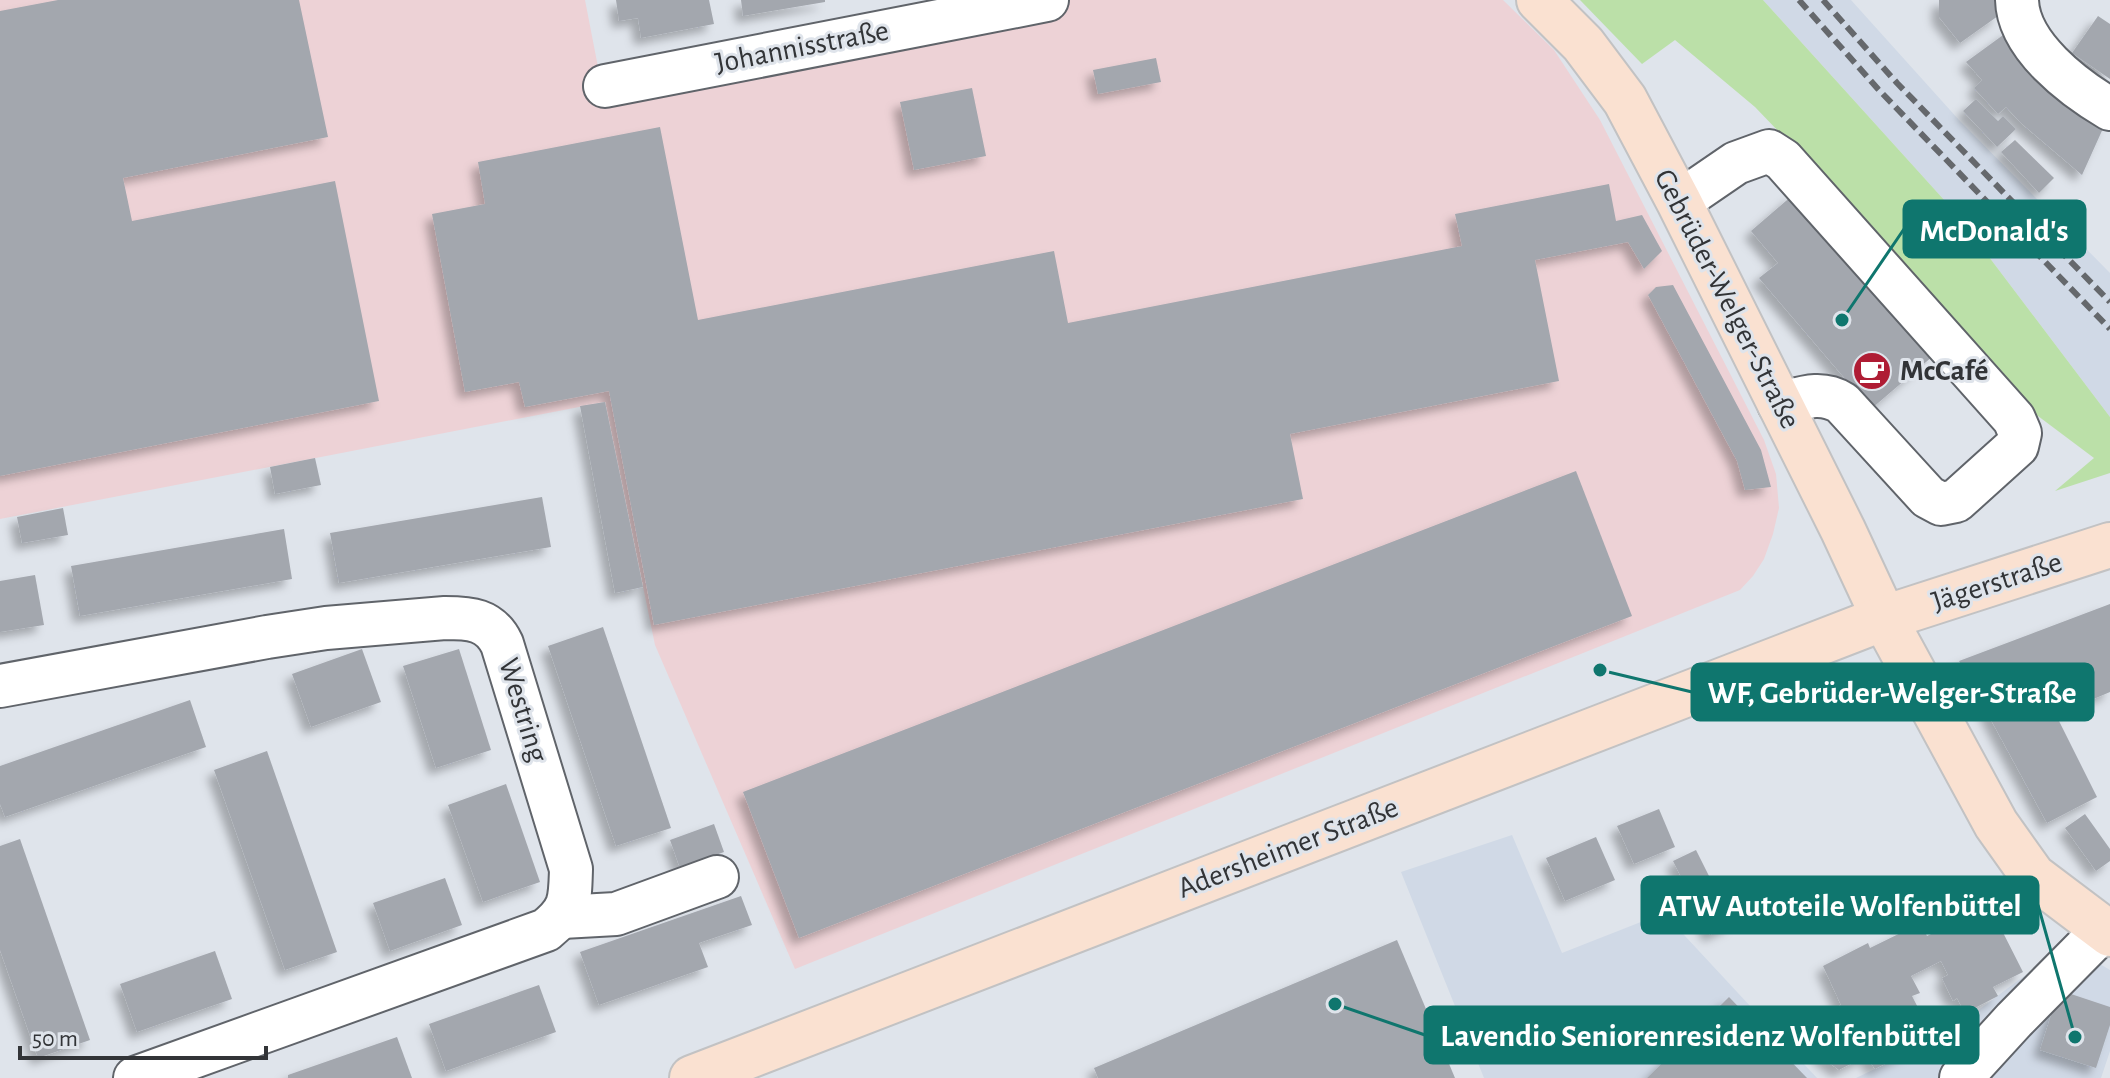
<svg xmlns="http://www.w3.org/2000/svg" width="2110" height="1078" viewBox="0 0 2110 1078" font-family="'Alegreya Sans',sans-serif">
  <defs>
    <filter id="shadow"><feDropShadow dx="-7" dy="7" stdDeviation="4" flood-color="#0004"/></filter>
  </defs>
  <rect width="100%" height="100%" fill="#dfe4eb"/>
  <!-- built -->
  <g fill="#d0d9e6">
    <polygon points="1763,0 1851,0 1959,120 2110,273 2110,417 1955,212"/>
    <polygon points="1512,835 1562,953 1651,918 1659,908 1817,1078 1484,1078 1401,872"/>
    <polygon points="2061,941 2110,970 2110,1051 2101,1078 1856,1078 1942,1037 2050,957"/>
  </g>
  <!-- industrial -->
  <polygon fill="#edd2d6" points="0,0 585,0 598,67 962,0 1503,0 1554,50 1600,120 1764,440 1776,474 1779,508 1773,534 1764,559 1753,576 1740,590 795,969 655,645 605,402 0,519"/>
  <!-- green -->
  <polygon fill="#bbe0a8" points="1580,0 1763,0 1955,212 2110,417 2110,473 2055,491 2094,458 2010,395 1803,157 1755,107 1675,40 1642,64"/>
  <!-- building -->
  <g fill="#a3a7ae" filter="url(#shadow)">
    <polygon points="58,0 299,0 328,137 123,178 132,221 335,181 379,401 0,476 0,11"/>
    <polygon points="616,0 709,0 714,24 641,38 638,18 619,21"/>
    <polygon points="741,0 825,0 825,2 743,16"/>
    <polygon points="1939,0 1994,0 1998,16 1960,43 1939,17"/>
    <polygon points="2098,16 2110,24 2110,79 2072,53"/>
    <polygon points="2010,30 2105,124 2082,175 2021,123 2006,107 1998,114 1974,88 1982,80 1966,62"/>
    <polygon points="1156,58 1161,82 1098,94 1093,70"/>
    <polygon points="972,88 986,156 914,170 900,102"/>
    <polygon points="1976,99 1998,121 2003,116 2016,129 1997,147 1963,111"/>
    <polygon points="660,127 698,320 1054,251 1068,323 1462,246 1455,214 1609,184 1616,221 1642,215 1662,251 1644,269 1628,242 1535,260 1559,381 1290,434 1303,499 654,625 609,391 525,407 519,382 465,392 432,214 485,204 478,162"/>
    <polygon points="2015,140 2054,178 2039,193 2001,152"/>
    <polygon points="1794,194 1933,356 1871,409 1759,278 1778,263 1751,231"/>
    <polygon points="1673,285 1761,450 1771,487 1745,490 1737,461 1648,295 1656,287"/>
    <polygon points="605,402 643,587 615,593 580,406"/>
    <polygon points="315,458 321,485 275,494 270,467"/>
    <polygon points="1576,471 1632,616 799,938 743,792"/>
    <polygon points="542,497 551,547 339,583 330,533"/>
    <polygon points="63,508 68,535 22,543 17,517"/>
    <polygon points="284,529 292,579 80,616 71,566"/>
    <polygon points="35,575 44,625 0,632 0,581"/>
    <polygon points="2110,604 2110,692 2056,715 2097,797 2047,823 1959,661"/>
    <polygon points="603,627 671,828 616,846 548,646"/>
    <polygon points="362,649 381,702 311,727 292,674"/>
    <polygon points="459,649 491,750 436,768 403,666"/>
    <polygon points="190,700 206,747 5,817 0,804 0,766"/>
    <polygon points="267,751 337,952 285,970 214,770"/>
    <polygon points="506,784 540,882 483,902 448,805"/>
    <polygon points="1659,809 1675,847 1634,864 1617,826"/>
    <polygon points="2085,814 2110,849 2110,861 2096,871 2065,828"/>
    <polygon points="714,824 724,852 680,868 670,840"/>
    <polygon points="1596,837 1615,880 1565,901 1546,858"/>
    <polygon points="20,839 90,1040 38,1058 0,950 0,846"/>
    <polygon points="1696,850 1733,924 1710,935 1673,861"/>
    <polygon points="445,878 462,925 390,951 373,903"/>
    <polygon points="741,896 752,925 699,943 708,967 599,1005 580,952"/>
    <polygon points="1989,905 2023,972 1993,987 1998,996 1965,1013 1957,998 1953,1001 1942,978 1948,975 1941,961 1911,976 1920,993 1912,996 1934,1039 1875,1069 1866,1056 1839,1070 1820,1056 1804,1023 1841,1005 1823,966 1868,943 1870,948 1921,923 1927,936"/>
    <polygon points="1397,940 1455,1078 1098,1078 1094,1068"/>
    <polygon points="215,951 232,999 137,1032 120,984"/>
    <polygon points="539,985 556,1032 446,1071 429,1024"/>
    <polygon points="2059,990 2110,1007 2110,1025 2096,1068 2040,1050"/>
    <polygon points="1729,997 1807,1078 1647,1078"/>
    <polygon points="397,1037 412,1078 288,1078 288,1075"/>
  </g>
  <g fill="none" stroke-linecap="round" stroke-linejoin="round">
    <defs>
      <g id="minor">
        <path d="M2017 0C2018 46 2074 88 2110 109"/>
        <polyline points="605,86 1047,0"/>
        <path d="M1679 202 1736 163 1769 151 1783 160 2014 419 2020 433 2017 446 1956 501 1941 504 1928 497 1842 403C1821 390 1802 398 1779 404"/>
        <path d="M0 686 267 637 326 628 445 618C470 618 490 619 502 644L571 869C570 900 571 910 546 930L135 1078"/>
        <polyline points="562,917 616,914 717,877"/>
        <polyline points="1961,1078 2014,1020 2104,929"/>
      </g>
      <g id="major">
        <polyline points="1539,0 1583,44 1625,100 1679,202 1843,530 1884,618 1996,824 2033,876 2110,934"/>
        <polyline points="692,1078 1884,618 2110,545"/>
      </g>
    </defs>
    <!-- minor casing -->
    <use href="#minor" stroke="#60646a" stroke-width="46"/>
    <!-- major casing -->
    <use href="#major" stroke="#c2c2c3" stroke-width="48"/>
    <!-- minor -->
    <use href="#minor" stroke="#fff" stroke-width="42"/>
    <!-- major -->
    <use href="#major" stroke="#fae1d1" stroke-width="44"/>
    <!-- rail -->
    <g stroke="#65686c" stroke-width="6" stroke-dasharray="12 6" stroke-linecap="butt">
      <polyline points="1799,0 1878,89 2110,329"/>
      <polyline points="1823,0 1897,83 2110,302"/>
    </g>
  </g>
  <!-- icons -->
  <defs>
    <symbol id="cafe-disc" viewBox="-11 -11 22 22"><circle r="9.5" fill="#af1c34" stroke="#dfe4eb"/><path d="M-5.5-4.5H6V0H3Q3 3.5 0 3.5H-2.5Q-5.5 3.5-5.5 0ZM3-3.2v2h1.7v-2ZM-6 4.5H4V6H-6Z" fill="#fff"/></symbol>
  </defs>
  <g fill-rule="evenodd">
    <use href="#cafe-disc" x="1850" y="349" width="44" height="44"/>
  </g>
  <g text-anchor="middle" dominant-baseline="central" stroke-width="6" stroke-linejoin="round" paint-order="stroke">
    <!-- street labels -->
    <g font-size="30" fill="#323437" stroke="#dfe4eb">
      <text transform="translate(802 47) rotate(-11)">Johannisstraße</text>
      <text transform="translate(1727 299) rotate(63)">Gebrüder-Welger-Straße</text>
      <text transform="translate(1997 582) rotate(-18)">Jägerstraße</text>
      <text transform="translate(523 710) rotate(73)">Westring</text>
      <text transform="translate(1288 848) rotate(-21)">Adersheimer Straße</text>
    </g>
    <!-- poi labels -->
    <g font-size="30" font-weight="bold" fill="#323437" stroke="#dfe4eb" text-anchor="start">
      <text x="1900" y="371">McCafé</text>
    </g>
  </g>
  <!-- callouts -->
  <path fill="none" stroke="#0f766e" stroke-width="3" d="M1842 320L1904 229M1600 670L1692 692M2075 1037L2038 905M1335 1004L1425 1035"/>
  <g fill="#0f766e" stroke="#dfe4eb" stroke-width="3">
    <circle cx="1842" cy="320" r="8"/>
    <circle cx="1600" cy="670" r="8"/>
    <circle cx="2075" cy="1037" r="8"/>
    <circle cx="1335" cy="1004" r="8"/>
  </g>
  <g fill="#0f766e" stroke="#0f766e" stroke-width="3">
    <rect x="1904" y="201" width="181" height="56" rx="8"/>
    <rect x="1692" y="664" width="401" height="56" rx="8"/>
    <rect x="1642" y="877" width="396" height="56" rx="8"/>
    <rect x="1425" y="1007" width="553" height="56" rx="8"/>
  </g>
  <g font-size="32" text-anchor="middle" font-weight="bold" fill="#fff">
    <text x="1994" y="241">McDonald's</text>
    <text x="1892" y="703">WF, Gebrüder-Welger-Straße</text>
    <text x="1840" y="916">ATW Autoteile Wolfenbüttel</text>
    <text x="1701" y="1046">Lavendio Seniorenresidenz Wolfenbüttel</text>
  </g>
  <!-- scale -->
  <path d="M20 1046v12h246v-12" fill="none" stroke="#323437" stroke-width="4"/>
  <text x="32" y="1046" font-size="24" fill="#323437" stroke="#dfe4eb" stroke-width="6" paint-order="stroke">50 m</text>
</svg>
